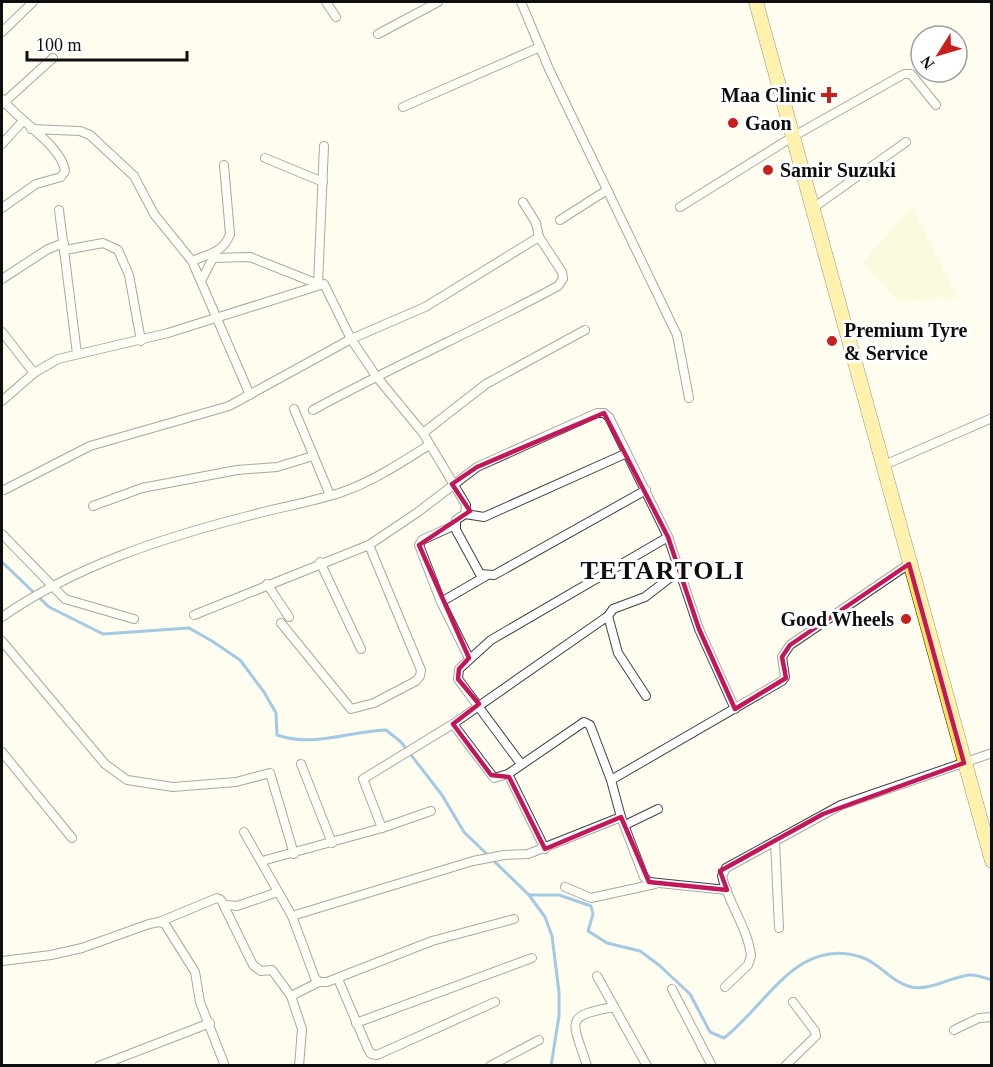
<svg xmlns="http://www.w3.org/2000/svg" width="993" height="1067" viewBox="0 0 993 1067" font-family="Georgia,serif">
  <rect width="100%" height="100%" fill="#fffdef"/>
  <!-- farmland -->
  <polygon fill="#f7f6cd" points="912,206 958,298 898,301 862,263"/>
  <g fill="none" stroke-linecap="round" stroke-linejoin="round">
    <!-- stream -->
    <g stroke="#338ad5" stroke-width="3">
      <path d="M2 562 49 607 103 634 189 628 212 641 240 660 264 692 276 713 277 735C315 748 348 731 386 730L401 742 442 795 464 832 529 895 545 917 552 936 559 992V1016L551 1066"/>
      <path d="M529 895H559L591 906 593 914 588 931 607 943 640 951 659 965 690 994 710 1032 724 1038C766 1006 797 936 861 957 880 963 892 983 911 987 931 991 950 977 969 975 976 974 985 978 992 980"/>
    </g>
    <defs>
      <g id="street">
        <polyline points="326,2 336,17"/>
        <polyline points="521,2 549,69 677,335 689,398"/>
        <polyline points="2,32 33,2"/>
        <polyline points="378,34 438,2"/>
        <path d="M2 99C18 120 62 146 65 171L61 177 36 184 2 208"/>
        <polyline points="2,104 53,58"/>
        <polyline points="403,107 540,47"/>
        <polyline points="31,129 80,131 90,135 134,176 154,214 192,261 250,395"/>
        <polyline points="2,144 22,122"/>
        <polyline points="265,158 323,182"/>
        <polyline points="680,207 794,136 904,74 911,74 936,105"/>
        <polyline points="813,208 906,142"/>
        <polyline points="59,210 77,354"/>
        <polyline points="560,220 607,190"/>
        <polyline points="65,250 103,243 118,250 129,275 141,341"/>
        <path d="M192 261C209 254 224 252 230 234L224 165"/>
        <polyline points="2,279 48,249 64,243"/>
        <polyline points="201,281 213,258 250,257 318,284 324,146"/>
        <polyline points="585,330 486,384 423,433 466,505 465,514 456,520 456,530 480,574 494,575 646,490"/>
        <polyline points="2,332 34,373"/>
        <polyline points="2,401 34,373 58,359 168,333 324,284 351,339 376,376 423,433"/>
        <polyline points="294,409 330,495"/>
        <path d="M313 410C393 366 477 330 558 286L563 279 562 272 539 237"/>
        <polyline points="882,466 992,418"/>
        <polyline points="4,490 90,446 229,406 351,339 425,307 539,237 536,223 523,202"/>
        <polyline points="93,506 142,488 237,470 277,467 313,456"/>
        <polyline points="465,514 484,517 627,453"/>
        <polyline points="455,525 422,540 419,545 441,602 469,658"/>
        <polyline points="2,534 65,599 134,619"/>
        <polyline points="320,562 361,649"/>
        <polyline points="267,584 289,617"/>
        <polyline points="441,602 486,576"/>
        <polyline points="194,615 369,545 418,512 477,467 597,413 604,413 609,417 668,537 699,629 735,709"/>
        <polyline points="608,616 453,724 494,778 508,774 584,722 590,725 611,780"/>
        <path d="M2 617C75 566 162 538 248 516 280 507 314 502 345 491 375 480 402 462 429 445"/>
        <polyline points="281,623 351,709 374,703 416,681 420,676 421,670 369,545"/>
        <polyline points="2,641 105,764 127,780 173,787 236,782 270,773 294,854"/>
        <polyline points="646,696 618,653 608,616 613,609 645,597 680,570"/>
        <polyline points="2,752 72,838"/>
        <polyline points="301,764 332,843"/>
        <polyline points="521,764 458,679 459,669 491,640 668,537"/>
        <polyline points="508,774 545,849"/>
        <polyline points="431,811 382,828 363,779 453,724"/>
        <polyline points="625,825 658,809"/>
        <polyline points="244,832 292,916 473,861 504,855 528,854 621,817"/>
        <polyline points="775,841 779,928"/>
        <polyline points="262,861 382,828"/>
        <polyline points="565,887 591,898 655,884"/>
        <polyline points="727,890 649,882 644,877 621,817 611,780 782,681 785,677 782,657 790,645 909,564"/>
        <polyline points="226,905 237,906 278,892"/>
        <polyline points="292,916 315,978 319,982 327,982 432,941 514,919"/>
        <polyline points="159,922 217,898 221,900 253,965 261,971 272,970 291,996"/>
        <polyline points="2,961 51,955 82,948 149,924 159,922 165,924 195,972 200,1002 225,1066"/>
        <polyline points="597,976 647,1066"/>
        <polyline points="338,979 368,1049 371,1054 377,1055 495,1002"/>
        <path d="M725 987 748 965 751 956C748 928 728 903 722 876L726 868 841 805 992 753"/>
        <polyline points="672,989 712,1066"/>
        <polyline points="356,1023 532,958"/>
        <polyline points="954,1030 979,1018 992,1017"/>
        <polyline points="99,1066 210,1023"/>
        <polyline points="299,1066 302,1029 291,996 319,982"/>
        <polyline points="490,1066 539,1040"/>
        <path d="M587 1066C573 1021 562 1016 614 1007"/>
        <polyline points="785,1066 816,1036 815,1031 793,1002"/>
      </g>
      <polyline id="primary" points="756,2 992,861"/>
    </defs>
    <!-- street casing -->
    <use href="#street" stroke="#414141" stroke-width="10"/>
    <!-- primary casing -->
    <use href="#primary" stroke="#1f1f1f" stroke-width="15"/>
    <!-- street -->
    <use href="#street" stroke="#fff" stroke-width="8"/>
    <!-- primary -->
    <use href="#primary" stroke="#ffe25f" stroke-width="14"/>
  </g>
  <!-- marked area -->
  <path d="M0 0H993V1067H0ZM604 413 668 537 699 629 735 709 786 678 782 657 790 645 909 564 964 763 823 814 720 871 727 890 649 882 621 817 545 849 509 777 491 775 453 724 479 704 458 679 459 669 469 658 419 545 470 511 452 484 477 467Z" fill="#fffdef" fill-opacity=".55" fill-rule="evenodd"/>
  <path fill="none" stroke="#c2185b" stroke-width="4.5" stroke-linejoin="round" d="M604 413 668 537 699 629 735 709 786 678 782 657 790 645 909 564 964 763 823 814 720 871 727 890 649 882 621 817 545 849 509 777 491 775 453 724 479 704 458 679 459 669 469 658 419 545 470 511 452 484 477 467Z"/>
  <!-- markers -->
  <g fill="#c7201d" stroke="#fff" stroke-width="2">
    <path d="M826 86h6v6h6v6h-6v6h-6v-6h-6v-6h6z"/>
    <circle cx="733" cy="123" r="6"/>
    <circle cx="768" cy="170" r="6"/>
    <circle cx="832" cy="341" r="6"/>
    <circle cx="906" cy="619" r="6"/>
  </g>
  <g text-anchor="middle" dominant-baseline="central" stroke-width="6" stroke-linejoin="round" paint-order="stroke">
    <!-- poi labels -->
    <g font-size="20" font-weight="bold" fill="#0e0e0e" stroke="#fff" text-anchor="start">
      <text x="816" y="95" text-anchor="end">Maa Clinic</text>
      <text x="745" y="123">Gaon</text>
      <text x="780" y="170">Samir Suzuki</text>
      <text x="844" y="330">Premium Tyre<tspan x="844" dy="23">&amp; Service</tspan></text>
      <text x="894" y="619" text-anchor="end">Good Wheels</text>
    </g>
    <!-- district labels -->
    <g font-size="26" font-weight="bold" letter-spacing="1.5" fill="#0e0e0e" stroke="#fff">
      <text x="663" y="570">TETARTOLI</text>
    </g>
  </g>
  <!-- border -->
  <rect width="993" height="1067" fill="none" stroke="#0e0e0e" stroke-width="6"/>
  <!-- north arrow -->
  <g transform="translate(939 54) rotate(233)"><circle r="28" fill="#ffffff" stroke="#9f9f9f" stroke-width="1.5"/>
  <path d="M0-4.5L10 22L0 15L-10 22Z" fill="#c7201d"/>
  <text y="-9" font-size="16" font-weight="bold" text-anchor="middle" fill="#0e0e0e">N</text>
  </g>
  <!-- scale -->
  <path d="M27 51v9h160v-9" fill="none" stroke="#0e0e0e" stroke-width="3"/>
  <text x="36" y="51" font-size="18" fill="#0e0e0e" stroke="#ffffff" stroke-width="4.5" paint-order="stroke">100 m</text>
</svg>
